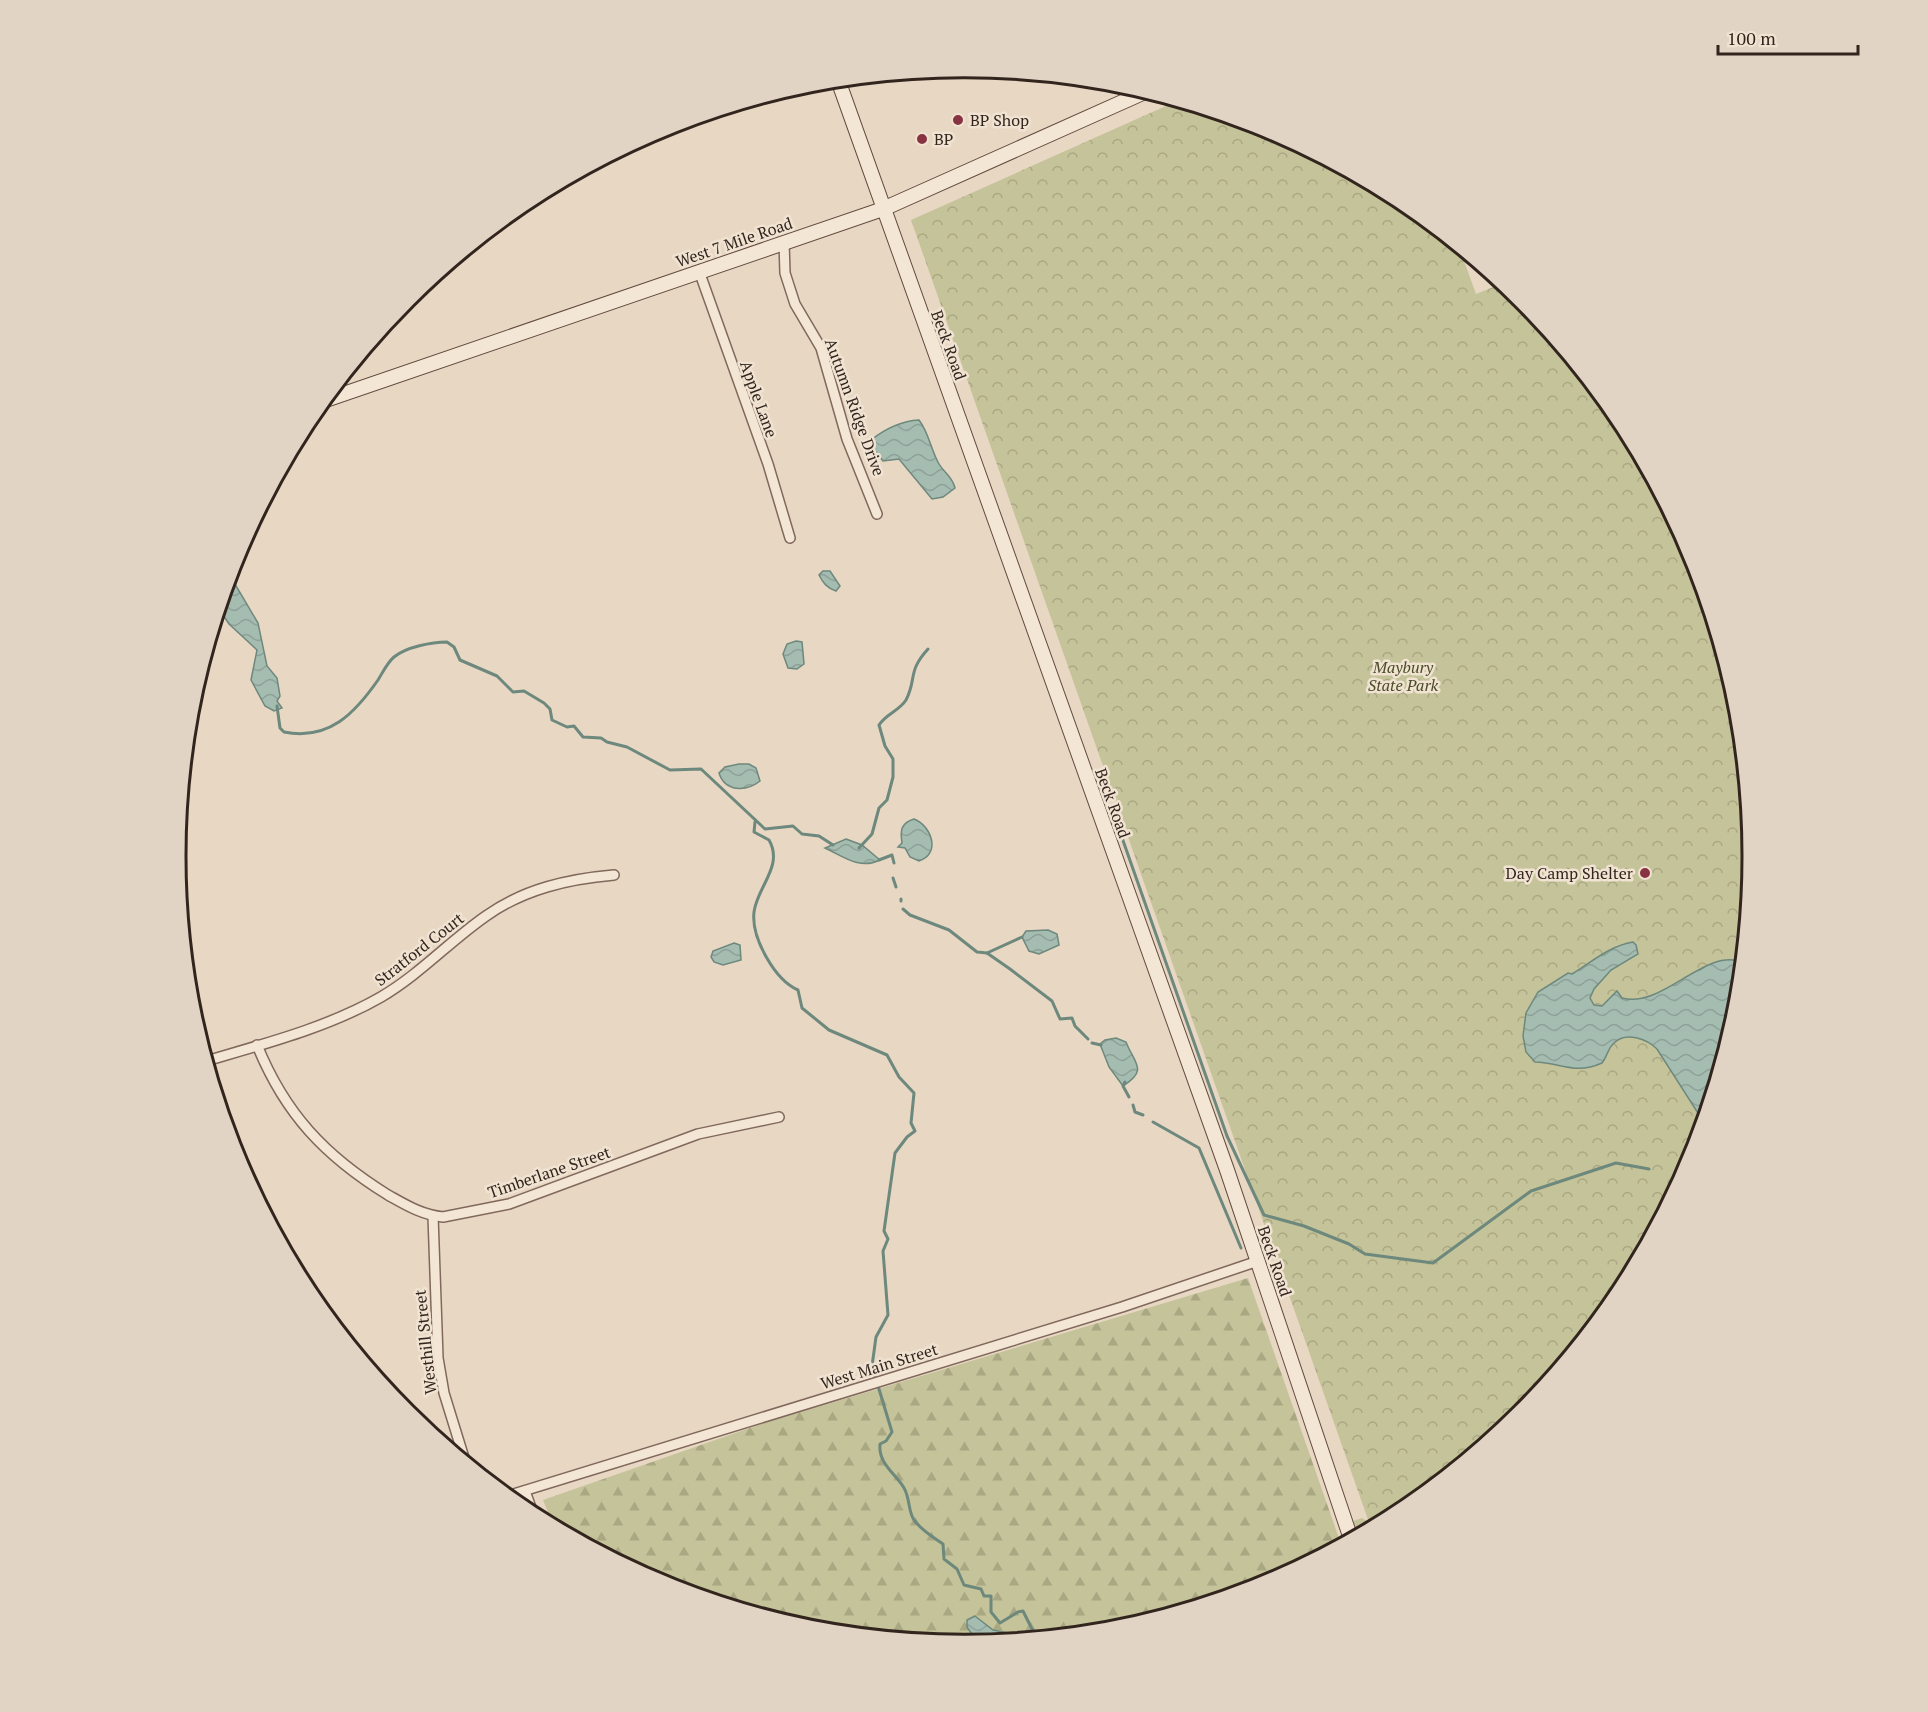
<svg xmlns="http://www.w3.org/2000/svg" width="1928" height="1712" viewBox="0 0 1928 1712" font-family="'PT Serif',serif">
  <defs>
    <pattern id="forest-firs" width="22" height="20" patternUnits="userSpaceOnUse" patternTransform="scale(1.5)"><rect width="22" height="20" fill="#c5c399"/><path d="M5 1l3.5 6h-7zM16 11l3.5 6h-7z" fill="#aaa783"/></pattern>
    <pattern id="park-crowns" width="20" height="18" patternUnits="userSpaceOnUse" patternTransform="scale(1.5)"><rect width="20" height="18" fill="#c5c399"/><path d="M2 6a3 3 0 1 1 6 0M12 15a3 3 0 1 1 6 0" fill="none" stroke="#aaa783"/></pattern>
    <pattern id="water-waves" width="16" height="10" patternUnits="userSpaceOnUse" patternTransform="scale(1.5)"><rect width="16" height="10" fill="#a5bcb1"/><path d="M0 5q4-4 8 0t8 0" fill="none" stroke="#8ea198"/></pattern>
  </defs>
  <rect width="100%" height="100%" fill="#e8d7c3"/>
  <!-- green -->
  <polygon fill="#c5c399" points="1362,1518 1368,1522 1370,1529 1358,1535 1353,1521"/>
  <!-- forest -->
  <polygon fill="url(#forest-firs)" points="1248,1278 1341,1544 1265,1585 1118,1629 964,1644 810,1629 662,1584 554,1527 543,1500 764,1423"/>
  <!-- park -->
  <polygon fill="url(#park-crowns)" points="1177,101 1266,128 1402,201 1459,247 1476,294 1503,283 1522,299 1620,418 1693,555 1737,703 1752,856 1737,1010 1692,1158 1619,1294 1521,1414 1402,1512 1371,1528 911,220"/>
  <!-- water -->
  <g fill="url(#water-waves)" stroke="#6d887d" stroke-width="1.5">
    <path d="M919 420C929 433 931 450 939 464 945 474 952 476 955 488L943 497 932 499 899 459 883 461 872 447 871 440C885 429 901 421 919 420Z"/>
    <path d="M823 571H830L840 586 836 591C827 588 823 583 819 575Z"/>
    <polygon points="229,574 258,623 267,666 277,678 280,696 277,701 282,708 274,711 265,706 251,680 257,650 229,624 219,609"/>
    <polygon points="796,641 802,642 804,664 797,669 788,668 783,654 787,644"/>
    <path d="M739 764H749L756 768 760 781C746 792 725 792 719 773L725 767Z"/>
    <path d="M914 819C932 826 941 854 919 861L910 857 905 848 898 847 902 843C900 830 901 823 914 819Z"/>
    <path d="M846 839 862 845 880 860C860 870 844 857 825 848Z"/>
    <polygon points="1048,930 1057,934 1059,945 1039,954 1029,951 1022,937 1026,931"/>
    <path d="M1633 942 1636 945 1638 954 1611 970 1594 989 1590 998 1594 1005 1602 1006 1617 991 1622 998C1663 1009 1705 947 1742 962L1737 1010 1693 1155C1692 1141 1702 1128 1698 1113L1657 1049C1647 1039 1626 1031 1614 1043 1608 1048 1607 1057 1602 1063 1575 1075 1562 1063 1535 1062L1526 1052 1523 1036 1526 1013 1538 992 1568 973 1572 974C1592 962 1609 946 1633 942Z"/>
    <polygon points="734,943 740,945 741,960 723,965 714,962 711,957 713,951"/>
    <path d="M1116 1038 1126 1042C1134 1063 1149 1070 1123 1086L1109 1067 1100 1044 1105 1040Z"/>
    <polygon points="975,1616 993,1630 1009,1633 1009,1640 978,1643 967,1627 967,1620"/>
  </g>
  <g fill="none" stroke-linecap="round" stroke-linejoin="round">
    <!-- stream -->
    <g stroke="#6d887d" stroke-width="3">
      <path d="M277 706 280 728 284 732C329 741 355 713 378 680 383 672 387 663 394 657 406 647 432 642 447 642L454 647 460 660 497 676 513 692 524 691 544 703 550 709 552 720 567 727 574 726 583 737 601 738 607 742 627 747 670 770 701 769 765 829 793 826 802 834 819 836 833 845"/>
      <path d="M755 822 754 832 769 840C784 866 757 887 754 912 751 938 775 980 798 990L802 1008 829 1030 887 1055 899 1077 914 1093 911 1123 915 1131 907 1137 895 1153 884 1231 888 1239 883 1251 888 1315 876 1337 872 1366 892 1432 886 1441 880 1444C878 1464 896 1474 904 1488 910 1498 908 1511 914 1520 922 1531 933 1537 943 1544L944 1559 957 1569 964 1585 981 1589 984 1596H991V1612L1000 1623 1018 1612 1023 1611 1036 1637"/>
      <polyline points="1120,832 1227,1136 1264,1215 1304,1226 1349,1244 1365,1254 1433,1263 1531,1191 1616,1163 1649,1169"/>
      <path d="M859 848 872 834 879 808 887 800 893 777V759L885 746 879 725C886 714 899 711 906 700 917 679 907 672 928 649"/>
      <polyline points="879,860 892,855 894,863"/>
      <polyline points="893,878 896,887"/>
      <polyline points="901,899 901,901"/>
      <polyline points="903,909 910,915 949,930 977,952 987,953 1010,969 1052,1001 1060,1019 1072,1018 1075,1026 1088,1039"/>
      <polyline points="987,953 1022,937"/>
      <polyline points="1092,1043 1101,1045"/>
      <polyline points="1125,1082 1123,1086 1129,1097"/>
      <polyline points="1133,1105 1135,1112 1143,1115"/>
      <polyline points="1153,1122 1199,1148 1241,1248"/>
    </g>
    <defs>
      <g id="street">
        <polyline points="784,242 785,273 795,304 821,348 847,439 877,514"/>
        <polyline points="699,271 768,464 790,538"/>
        <path d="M257 1045C285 1114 325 1156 388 1195 406 1205 422 1215 443 1217L509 1204 698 1134 779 1117"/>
        <path d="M206 1061C264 1044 329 1027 381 997 420 974 450 941 486 916 524 889 568 879 614 875"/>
        <polyline points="433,1216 438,1358 444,1393 465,1461"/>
        <polyline points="525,1491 534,1516"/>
        <polyline points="507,1496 1122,1307 1258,1261"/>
      </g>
      <g id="secondary">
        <polyline points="838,80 1227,1170 1351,1539"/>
        <polyline points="323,401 883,209 1147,91"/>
      </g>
    </defs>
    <!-- street casing -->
    <use href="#street" stroke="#80695c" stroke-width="12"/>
    <!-- secondary casing -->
    <use href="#secondary" stroke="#624b3f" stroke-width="16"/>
    <!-- street -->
    <use href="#street" stroke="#f4e6d5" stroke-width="9"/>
    <!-- secondary -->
    <use href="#secondary" stroke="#f4e6d5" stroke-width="14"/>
  </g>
  <!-- markers -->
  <g fill="#883342" stroke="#f1e3d2" stroke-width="2">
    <circle cx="958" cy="120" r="6"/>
    <circle cx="922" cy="139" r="6"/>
    <circle cx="1645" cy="873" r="6"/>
  </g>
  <g text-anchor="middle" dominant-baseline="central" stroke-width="5" stroke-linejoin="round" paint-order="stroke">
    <!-- poi labels -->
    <g font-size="16" fill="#32251e" stroke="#f1e3d2" text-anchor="start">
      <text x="970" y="120">BP Shop</text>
      <text x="934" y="139">BP</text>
      <text x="1633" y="873" text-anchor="end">Day Camp Shelter</text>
    </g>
    <!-- street labels -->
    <g font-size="16" fill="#32251e" stroke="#f1e3d2">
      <text transform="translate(734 242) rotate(-19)">West 7 Mile Road</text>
      <text transform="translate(949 345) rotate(70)">Beck Road</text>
      <text transform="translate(759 399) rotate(70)">Apple Lane</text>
      <text transform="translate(855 407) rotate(70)">Autumn Ridge Drive</text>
      <text transform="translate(1113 803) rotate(70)">Beck Road</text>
      <text transform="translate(419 949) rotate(-38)">Stratford Court</text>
      <text transform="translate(549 1172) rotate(-19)">Timberlane Street</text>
      <text transform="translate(1275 1261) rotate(71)">Beck Road</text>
      <text transform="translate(425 1342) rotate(-96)">Westhill Street</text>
      <text transform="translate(879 1366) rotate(-17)">West Main Street</text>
    </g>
    <!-- park labels -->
    <g font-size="16" font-style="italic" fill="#494c27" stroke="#f1e3d2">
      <text x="1403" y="667">Maybury<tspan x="1403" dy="18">State Park</tspan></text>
    </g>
  </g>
  <!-- crop -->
  <path d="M0 0H1928V1712H0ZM186 856a778 778 0 1 1 1556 0a778 778 0 1 1-1556 0Z" fill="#e2d4c4" fill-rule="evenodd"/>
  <path fill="none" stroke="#32251e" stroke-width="3" d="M186 856a778 778 0 1 1 1556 0a778 778 0 1 1-1556 0Z"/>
  <!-- scale -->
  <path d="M1718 45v9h140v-9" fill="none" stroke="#32251e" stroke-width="3"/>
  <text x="1727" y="45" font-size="18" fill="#32251e" stroke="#f1e3d2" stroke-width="4.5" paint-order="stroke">100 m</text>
</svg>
